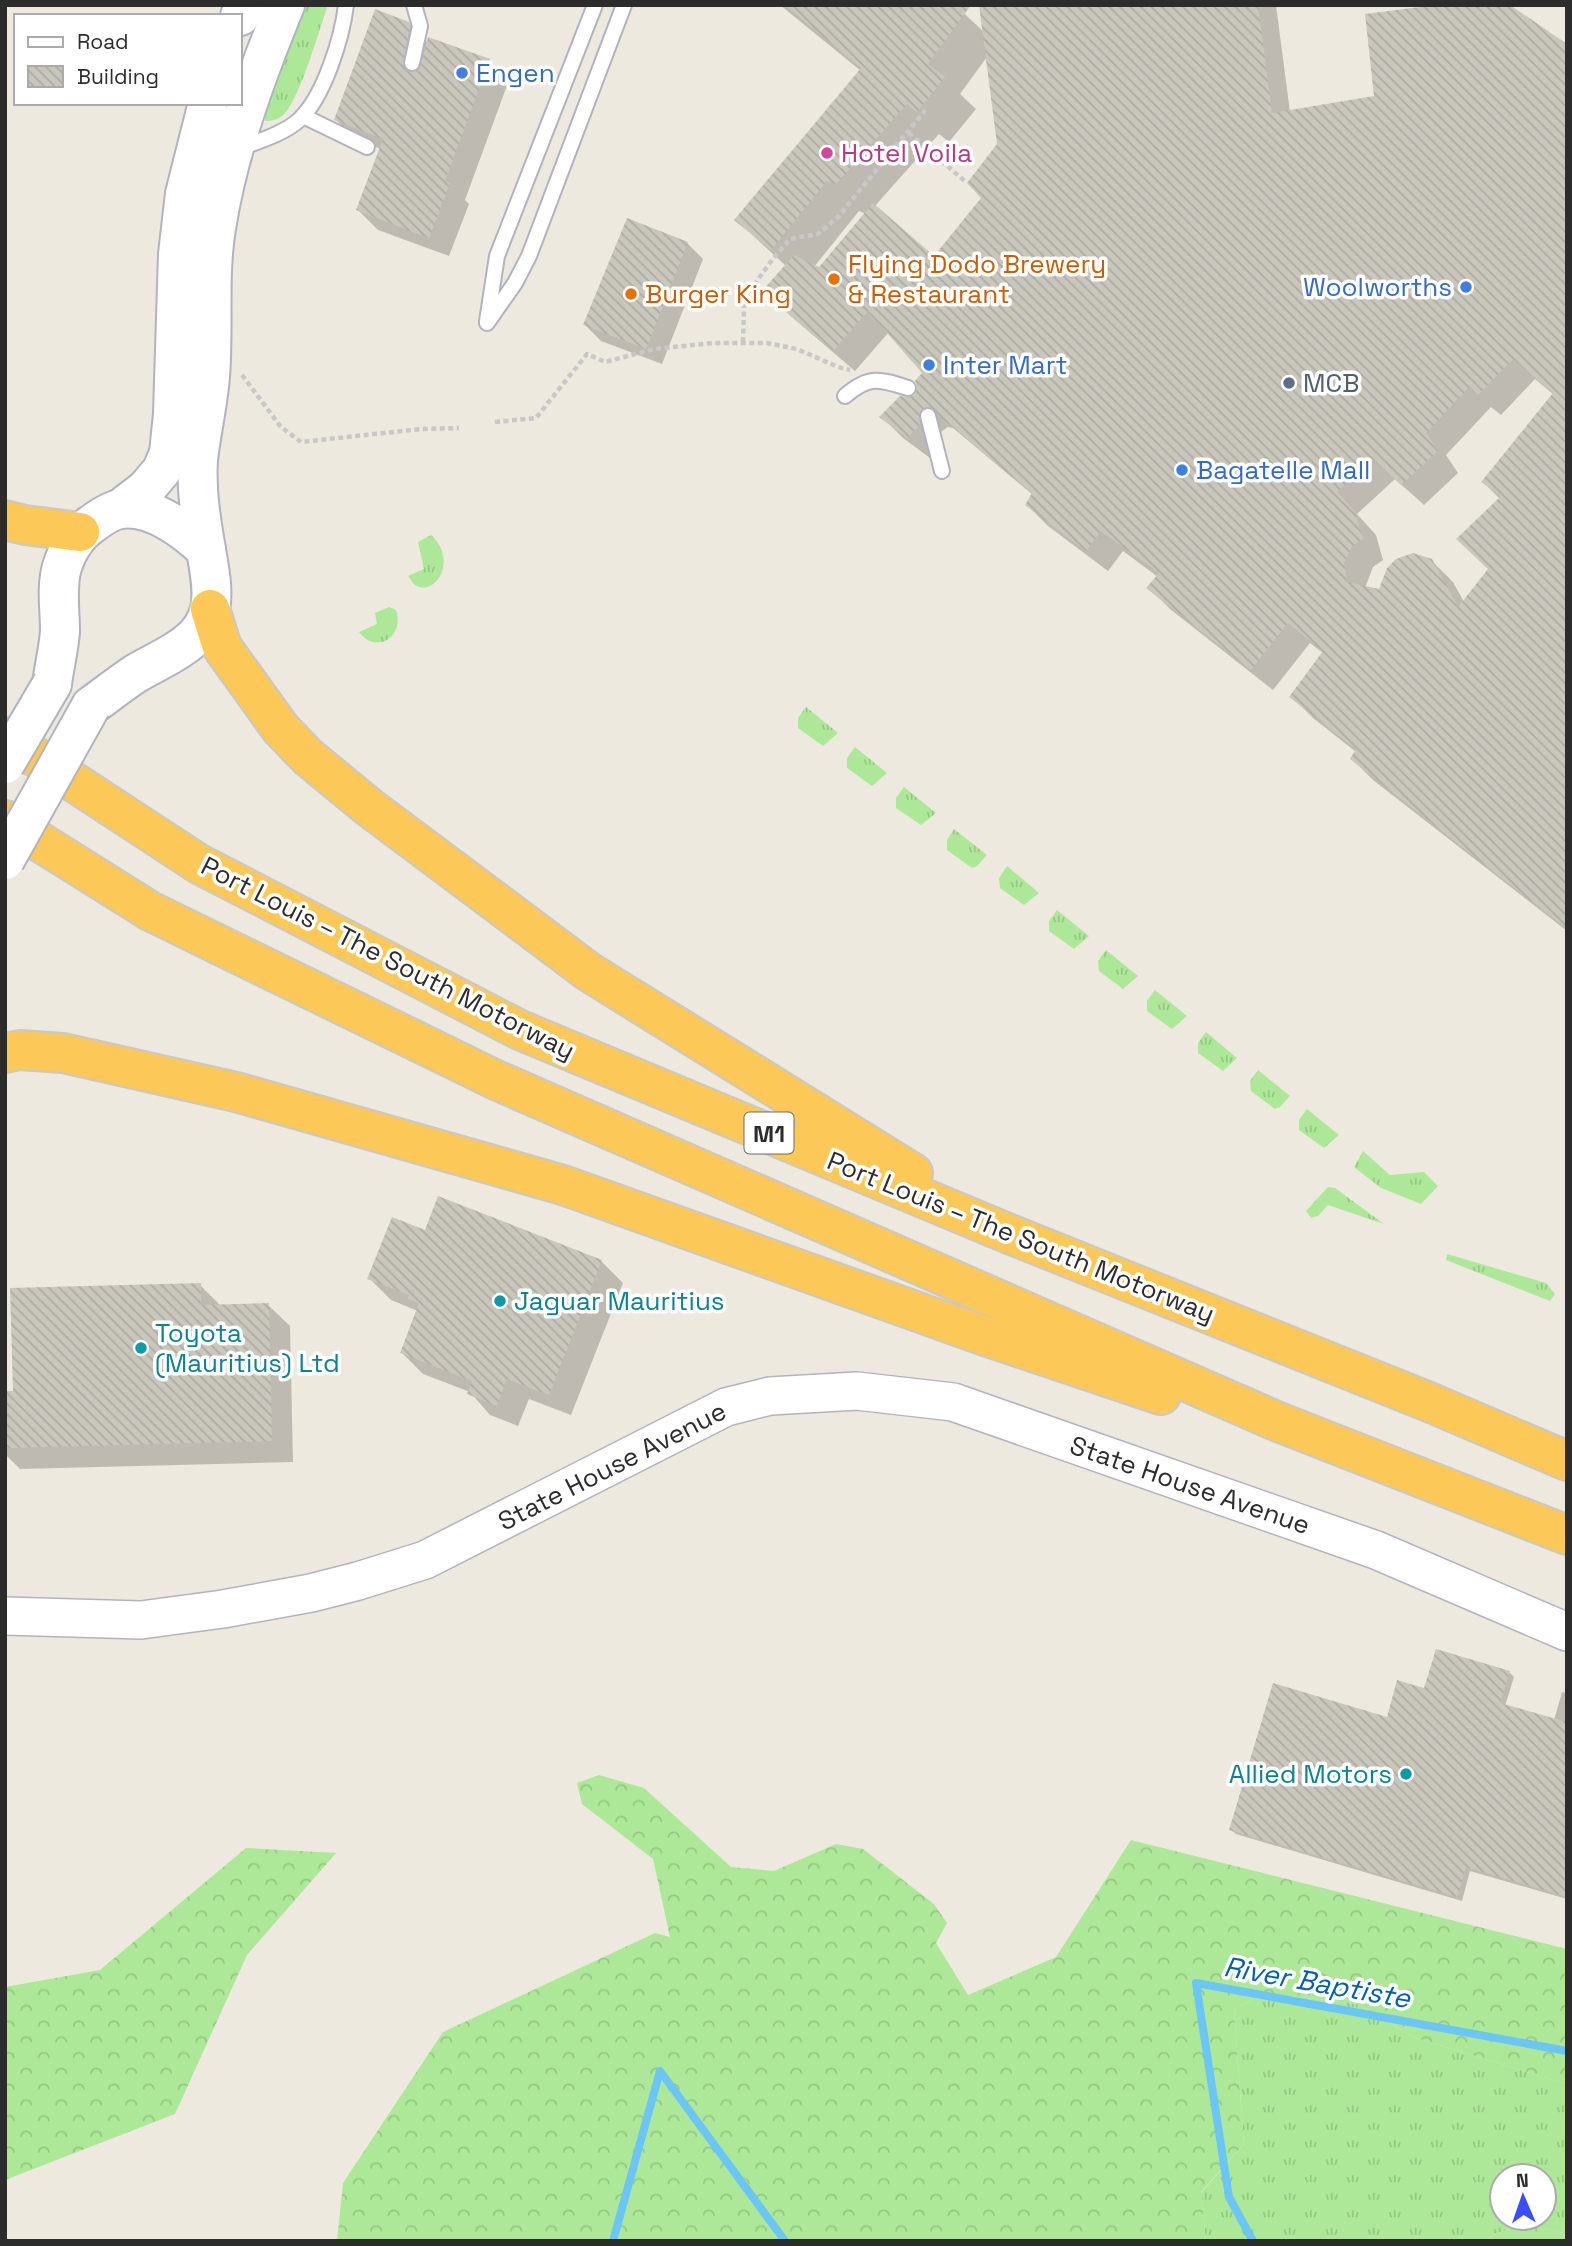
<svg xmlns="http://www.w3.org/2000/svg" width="1572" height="2246" viewBox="0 0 1572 2246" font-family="'Space Grotesk',sans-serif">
  <defs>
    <pattern id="grass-tufts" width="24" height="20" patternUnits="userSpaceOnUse" patternTransform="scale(1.75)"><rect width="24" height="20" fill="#ace897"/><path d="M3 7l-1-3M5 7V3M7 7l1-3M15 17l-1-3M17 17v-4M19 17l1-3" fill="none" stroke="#94c782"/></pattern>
    <pattern id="forest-crowns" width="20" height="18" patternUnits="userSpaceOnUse" patternTransform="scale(1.75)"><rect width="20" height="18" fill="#ace897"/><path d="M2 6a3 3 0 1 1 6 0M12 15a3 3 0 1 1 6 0" fill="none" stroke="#94c782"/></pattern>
    <pattern id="building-back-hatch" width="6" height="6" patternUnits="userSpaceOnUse" patternTransform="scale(1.75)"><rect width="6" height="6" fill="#c9c7bc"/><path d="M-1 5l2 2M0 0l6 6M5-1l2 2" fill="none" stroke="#adaba2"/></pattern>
  </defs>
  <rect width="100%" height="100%" fill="#eee9de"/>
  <!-- grass -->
  <g fill="url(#grass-tufts)" fill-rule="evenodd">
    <path d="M302 5H328C319 30 301 95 285 113 280 119 273 121 266 121L261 113Z"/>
    <path d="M431 535C459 560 435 598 415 585 412 583 411 579 408 576L424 569 418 542Z"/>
    <path d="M389 607 396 610C405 637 376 655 359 632L377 624 375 613Z"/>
    <polygon points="806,707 838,733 823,746 798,728 798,718"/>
    <polygon points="855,747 887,773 872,786 847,768 847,758"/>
    <polygon points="904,787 936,813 921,825 896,808 896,798"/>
    <polygon points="954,829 987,855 977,866 972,868 947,850 947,840"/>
    <polygon points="1007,866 1039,893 1024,905 1000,888 999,878"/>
    <polygon points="1057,910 1089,936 1074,949 1049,931 1049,921"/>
    <polygon points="1106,950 1138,976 1123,989 1099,971 1098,961"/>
    <polygon points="1155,990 1187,1016 1172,1029 1147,1011 1147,1001"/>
    <polygon points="1206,1032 1237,1058 1223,1071 1198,1053 1198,1043"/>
    <polygon points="1258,1070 1290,1096 1280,1107 1275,1109 1251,1091 1250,1081"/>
    <polygon points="1307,1109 1339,1135 1324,1148 1299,1130 1299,1120"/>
    <polygon points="1363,1151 1390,1175 1424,1172 1438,1186 1421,1204 1381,1188 1354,1167"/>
    <polygon points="1328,1187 1335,1188 1384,1224 1328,1205 1318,1216 1311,1218 1306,1211"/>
    <polygon points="1447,1254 1546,1283 1555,1294 1550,1301 1446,1260"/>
    <path d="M1263 1993 1357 2004 1413 2037 1567 2084V2234L1527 2224 1494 2234 1485 2241H1206L1201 2193 1244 2144 1234 2010ZM1502 2176H1544V2218H1502Z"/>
  </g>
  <!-- forest -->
  <g fill="url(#forest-crowns)">
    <polygon points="599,1775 644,1788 731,1867 774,1871 836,1844 863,1849 934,1904 947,1923 936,1943 968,1995 1056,1957 1131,1840 1567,1949 1567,2084 1413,2037 1357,2004 1263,1993 1234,2010 1244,2144 1201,2192 1206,2241 337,2241 343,2183 443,2032 655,1933 670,1937 653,1859 582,1804 577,1783"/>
    <polygon points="246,1848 336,1853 247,1955 175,2114 5,2180 5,1987 100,1970"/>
    <polygon points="1527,2224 1567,2234 1567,2241 1485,2241 1494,2234"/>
  </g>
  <!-- shadow -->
  <g fill="#0003" fill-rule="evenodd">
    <path d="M780 5H955L984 32 981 5H1276L1290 112 1376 98 1567 46V931L1373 780 1352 759 1356 752 1313 718 1292 697 1323 653 1310 643 1273 690 1170 609 1149 588 1158 577 1123 551 1108 571 1048 526 1027 505 1033 495 953 428 948 427 942 431 939 436 941 446 930 458 903 438 882 417 916 396 925 373 889 332 855 371 786 312 765 291 786 266 736 220 861 71ZM987 57 998 144 983 198 934 258 874 207 939 134 949 142 976 109 960 94ZM859 211 866 214 819 269 814 267ZM1535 379 1554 395 1483 482 1500 499 1490 570 1464 602 1453 582 1431 560 1380 591 1365 588 1373 567 1383 560 1376 535 1357 514 1395 479 1424 505 1458 473 1446 455 1491 407 1501 415Z"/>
    <polygon points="408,23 428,43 489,61 509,80 465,200 469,204 449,256 378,230 358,210 381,149 356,140 336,120"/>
    <polygon points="687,243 703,259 662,364 601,341 585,325"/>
    <polygon points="426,1232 601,1261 623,1283 571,1415 529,1399 518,1426 490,1415 470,1392 423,1374 402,1353 418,1311 391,1300 370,1279"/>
    <polygon points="200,1285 221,1306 268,1305 290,1326 293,1462 20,1469 5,1454 5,1393 15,1392"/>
    <polygon points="1509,1672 1514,1677 1505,1706 1554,1720 1562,1692 1567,1693 1567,1899 1470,1871 1462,1901 1236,1834 1231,1830 1426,1690"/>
  </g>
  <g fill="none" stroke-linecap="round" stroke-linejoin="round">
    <!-- stream -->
    <g stroke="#6bc5f6" stroke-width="8">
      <polyline points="613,2241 660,2071 785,2241"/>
      <polyline points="1253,2241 1229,2197 1196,1983 1567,2051"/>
    </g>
  </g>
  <!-- building -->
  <g fill="url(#building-back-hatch)" fill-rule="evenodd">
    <polygon points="785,5 971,5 928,64 945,77 917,112 907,104 836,184 827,181 771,250 734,220 861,68"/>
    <path d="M979 5H1258L1272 113 1374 96 1365 14 1435 5H1510L1567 44V929L1350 759 1356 749 1289 697 1323 651 1288 623 1251 670 1146 588 1159 573 1101 531 1086 551 1025 505 1032 493 938 415 934 409 926 407 921 410 919 414 920 425 907 438 879 417 900 396 909 397 915 395 917 387 915 381 922 373 868 311 833 351 762 291 794 255 819 267 873 203 934 256 981 198 967 183 997 144ZM1513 359 1553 393 1481 482 1501 496 1456 539 1488 569 1458 607 1432 559 1413 553 1396 559 1387 568 1379 589 1347 582 1344 563 1352 546 1363 539 1355 512 1337 492 1373 459 1401 485 1438 451 1426 433 1469 387 1478 395Z"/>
    <polygon points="375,9 409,22 410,26 403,62 405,70 409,72 420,69 428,37 490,59 445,181 450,183 429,238 356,210 383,139 334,120"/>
    <polygon points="627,218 688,242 646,349 583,325"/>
    <polygon points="438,1196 602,1260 549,1395 507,1379 497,1406 467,1394 472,1381 400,1353 419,1303 407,1299 409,1295 367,1279 392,1217 425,1230"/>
    <polygon points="201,1283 201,1305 269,1303 272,1441 5,1448 5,1391 13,1391 10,1288"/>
    <polygon points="1436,1649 1510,1671 1500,1703 1567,1722 1567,1897 1466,1867 1457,1897 1229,1830 1273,1683 1387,1717 1397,1680 1424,1688"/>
  </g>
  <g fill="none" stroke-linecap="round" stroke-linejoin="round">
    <defs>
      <g id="service">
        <polyline points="412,63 420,26 414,5"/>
        <polyline points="303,116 367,147"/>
        <path d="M241 148C259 141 285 133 299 120 324 97 342 38 346 5"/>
        <polyline points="487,321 497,256 595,5"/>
        <polyline points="487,323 515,283 529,256 624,5"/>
        <path d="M845 396C869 375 880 379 908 388"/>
        <polyline points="928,416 942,471"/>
      </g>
      <polyline id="tertiary" points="5,1616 141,1620 223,1609 311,1593 358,1581 425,1560 726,1407 770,1396 857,1391 953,1402 1376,1550 1567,1632"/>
      <g id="secondary">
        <polyline points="240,16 245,5"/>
        <polyline points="120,509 146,489 162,470 169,453 173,414 178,254 185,194 208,103"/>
        <path d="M206 550C201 520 196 491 198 460 201 432 208 404 210 376 214 327 208 277 216 228 228 152 256 76 285 5"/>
        <path d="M52 684C54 667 59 648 60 631 60 610 56 587 62 567 67 550 78 533 92 524 100 518 112 510 121 509 152 505 185 530 206 550 209 568 214 591 210 609 202 645 163 657 135 674 120 684 106 695 91 706"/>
      </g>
      <g id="trunk">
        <polyline points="5,520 25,525 80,532"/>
        <polyline points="210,609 222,647 281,729 308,757 370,808 589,972 913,1173"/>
        <polyline points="5,737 199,864 520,1030 1012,1235 1429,1402 1567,1461"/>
        <polyline points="5,820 150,911 496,1080 1276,1421 1567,1535"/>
        <polyline points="5,1053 20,1050 63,1053 236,1092 563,1185 985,1336 1161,1395"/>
      </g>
    </defs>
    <!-- service casing -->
    <use href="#service" stroke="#b2b3c0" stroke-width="18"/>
    <!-- tertiary casing -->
    <use href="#tertiary" stroke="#b2b3c0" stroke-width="40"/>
    <!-- secondary casing -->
    <use href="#secondary" stroke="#b2b3c0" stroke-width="42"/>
    <!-- trunk casing -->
    <use href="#trunk" stroke="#c8c8c8" stroke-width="42"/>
    <!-- path -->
    <g stroke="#c8c8c8" stroke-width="4.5" stroke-dasharray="5 3.5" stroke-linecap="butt">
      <polyline points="909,133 967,183"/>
      <polyline points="743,342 744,305 751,289 772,260 790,239 818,234 838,217 927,108"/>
      <polyline points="242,375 281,427 301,442 421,429 459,428"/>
      <polyline points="495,422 536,418 587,354 605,362 655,349 712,343 767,343 797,349 838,367 850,370"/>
    </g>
    <!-- service -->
    <use href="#service" stroke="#fff" stroke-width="14"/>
    <!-- tertiary -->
    <use href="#tertiary" stroke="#fff" stroke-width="37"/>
    <!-- secondary -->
    <use href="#secondary" stroke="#fff" stroke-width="38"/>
    <!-- trunk -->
    <use href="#trunk" stroke="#fcc858" stroke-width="38"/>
    <defs>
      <g id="secondary-bridge">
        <polyline points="5,764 52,684"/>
        <polyline points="5,860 91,706"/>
      </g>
    </defs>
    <!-- secondary-bridge casing -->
    <use href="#secondary-bridge" stroke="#b2b3c0" stroke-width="42" stroke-linecap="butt"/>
    <!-- secondary-bridge -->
    <use href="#secondary-bridge" stroke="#fff" stroke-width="38"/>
  </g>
  <!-- markers -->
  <g fill="#3f7fe0" stroke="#fff" stroke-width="2.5">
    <circle cx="462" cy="73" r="7"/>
    <circle cx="1466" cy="287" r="7"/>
    <circle cx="929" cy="365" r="7"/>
    <circle cx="1182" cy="470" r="7"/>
  </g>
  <circle fill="#d1479c" stroke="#fff" stroke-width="2.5" cx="827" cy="153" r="7"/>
  <g fill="#e8710a" stroke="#fff" stroke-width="2.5">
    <circle cx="834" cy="279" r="7"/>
    <circle cx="631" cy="294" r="7"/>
  </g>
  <circle fill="#5c6f8a" stroke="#fff" stroke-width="2.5" cx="1289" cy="383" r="7"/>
  <g fill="#0f9aa8" stroke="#fff" stroke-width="2.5">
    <circle cx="500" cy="1301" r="7"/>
    <circle cx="141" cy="1348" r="7"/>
    <circle cx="1406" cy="1774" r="7"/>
  </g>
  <g text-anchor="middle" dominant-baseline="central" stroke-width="7" stroke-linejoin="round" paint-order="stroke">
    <!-- shield labels -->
    <rect fill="#fff" stroke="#6b6b6b" stroke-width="2" x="744.5" y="1112.5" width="49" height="41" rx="5"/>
    <g font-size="24" font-weight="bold" fill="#2c2c2c">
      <text x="769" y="1133">M1</text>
    </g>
    <!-- shop labels -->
    <g font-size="26" fill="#366cbe" stroke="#fff" text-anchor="start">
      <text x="476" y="73">Engen</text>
      <text x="1452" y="287" text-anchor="end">Woolworths</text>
      <text x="943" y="365">Inter Mart</text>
      <text x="1196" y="470">Bagatelle Mall</text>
    </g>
    <!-- hotel labels -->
    <g font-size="26" fill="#b23c85" stroke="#fff" text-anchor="start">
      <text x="841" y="153">Hotel Voila</text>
    </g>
    <!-- food labels -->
    <g font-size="26" fill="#c56008" stroke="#fff" text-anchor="start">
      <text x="848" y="264">Flying Dodo Brewery<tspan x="848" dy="30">&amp; Restaurant</tspan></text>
      <text x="645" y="294">Burger King</text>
    </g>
    <!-- service labels -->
    <g font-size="26" fill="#4e5e75" stroke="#fff" text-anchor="start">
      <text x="1303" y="383">MCB</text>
    </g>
    <!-- street labels -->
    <g font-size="26" fill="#2c2c2c" stroke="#fff">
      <text transform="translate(388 958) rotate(27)">Port Louis – The South Motorway</text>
      <text transform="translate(1021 1237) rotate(22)">Port Louis – The South Motorway</text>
      <text transform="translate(612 1466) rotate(-27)">State House Avenue</text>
      <text transform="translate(1190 1485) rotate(19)">State House Avenue</text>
    </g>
    <!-- culture labels -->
    <g font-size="26" fill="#0d838f" stroke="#fff" text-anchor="start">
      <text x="514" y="1301">Jaguar Mauritius</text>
      <text x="155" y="1333">Toyota<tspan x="155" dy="30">(Mauritius) Ltd</tspan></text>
      <text x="1392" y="1774" text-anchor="end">Allied Motors</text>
    </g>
    <!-- water labels -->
    <g font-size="28" font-style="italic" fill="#0561a7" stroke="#fff">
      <text transform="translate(1317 1982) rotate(10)">River Baptiste</text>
    </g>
  </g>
  <!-- border -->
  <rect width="1572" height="2246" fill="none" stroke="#2c2c2c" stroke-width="14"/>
  <!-- legend -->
  <rect x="14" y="14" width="228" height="91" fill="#ffffff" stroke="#ababab" stroke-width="2"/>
  <rect x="28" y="37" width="35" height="10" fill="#ffffff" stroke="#ababab" stroke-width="2"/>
  <text x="77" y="49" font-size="21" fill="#2c2c2c">Road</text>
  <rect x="28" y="66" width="35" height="21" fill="url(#building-back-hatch)" stroke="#ababab" stroke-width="2"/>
  <text x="77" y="84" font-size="21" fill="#2c2c2c">Building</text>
  <!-- north arrow -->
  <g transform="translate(1523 2197) rotate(358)"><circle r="33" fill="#ffffff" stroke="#ababab" stroke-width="2"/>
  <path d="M0-5L12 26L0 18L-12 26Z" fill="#3a4eff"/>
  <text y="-10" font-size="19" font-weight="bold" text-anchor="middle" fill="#2c2c2c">N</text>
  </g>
</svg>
